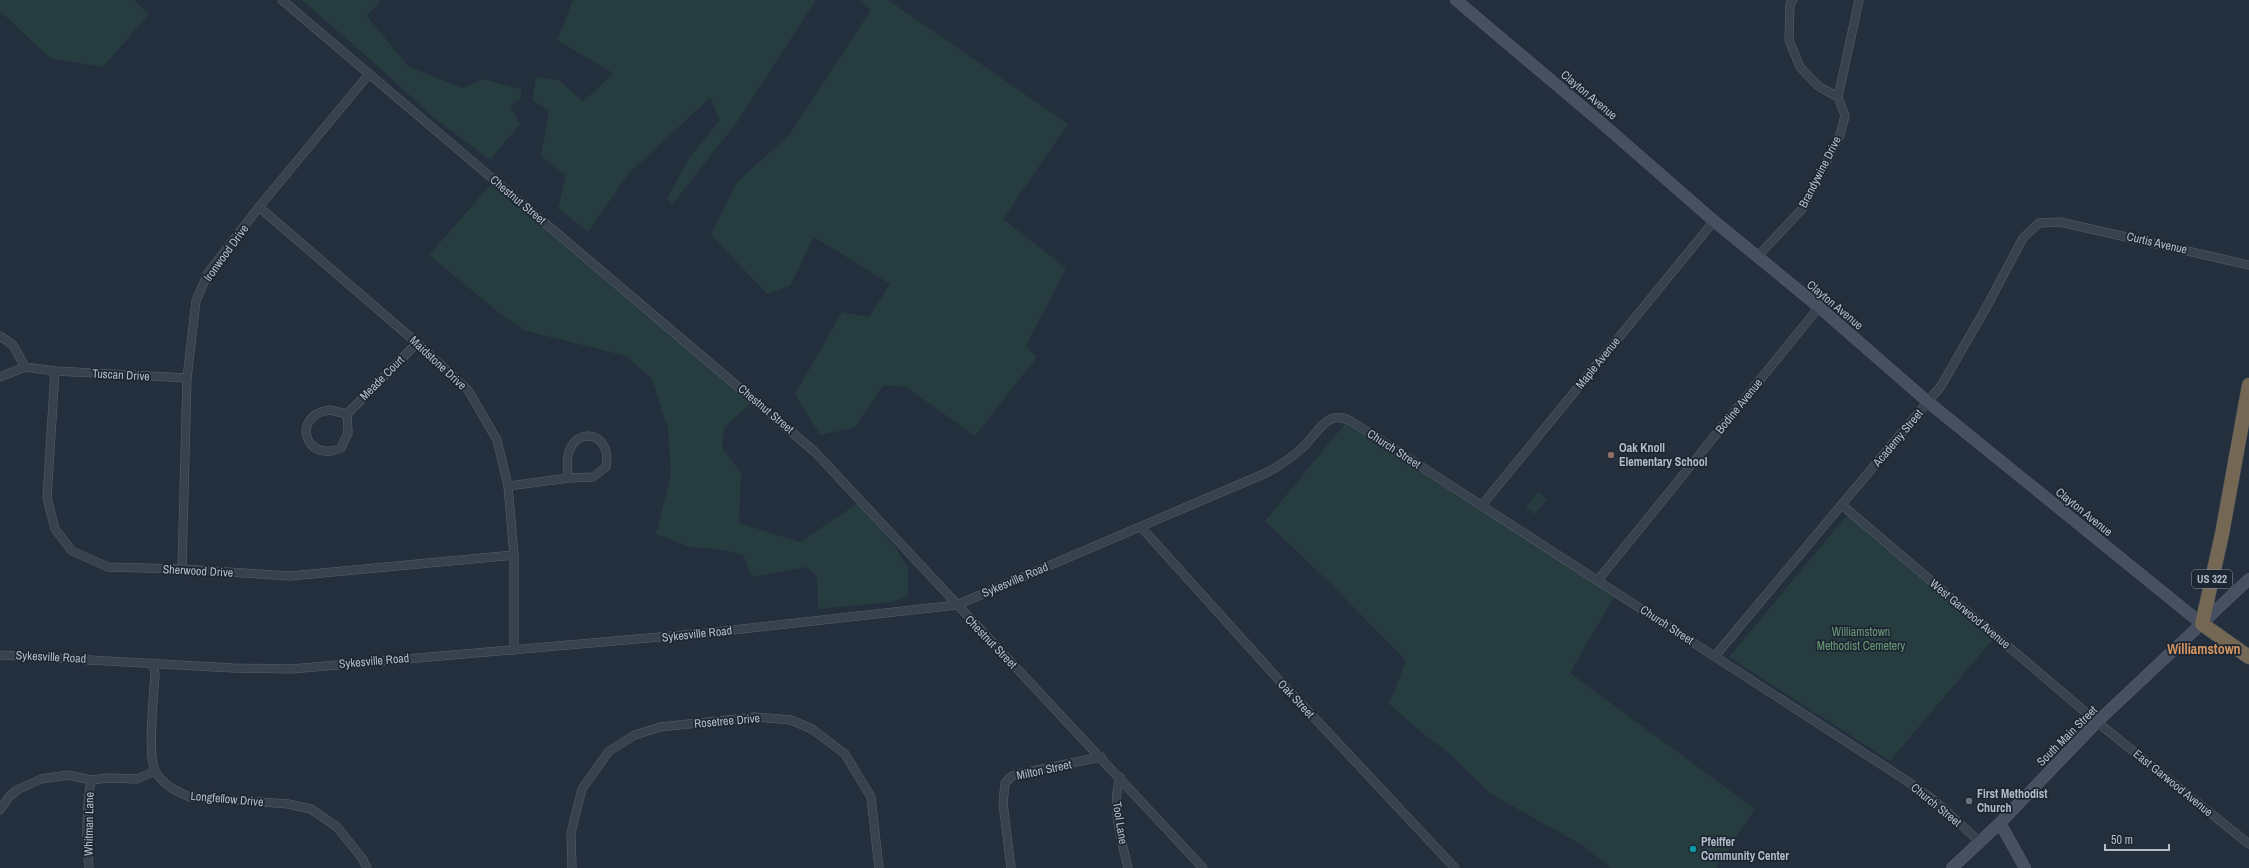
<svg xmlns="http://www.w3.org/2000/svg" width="2249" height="868" viewBox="0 0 2249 868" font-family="'Archivo Narrow',sans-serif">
  <rect width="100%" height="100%" fill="#242f3e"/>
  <!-- green -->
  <g fill="#263c3f">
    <polygon points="0,0 134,0 149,14 103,67 50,58 0,11"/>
    <polygon points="302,0 381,0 367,16 408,66 462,88 483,79 521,89 521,98 510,106 520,124 490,160 432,116 381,69"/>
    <polygon points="573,0 816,0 737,122 672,205 667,198 690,157 720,120 710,98 629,173 588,232 558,208 566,176 541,156 549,111 532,100 536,77 559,80 583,102 613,73 557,40"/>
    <polygon points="861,0 888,0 1068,124 1003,219 1066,268 1026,346 1037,357 975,436 906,387 884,385 854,428 820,435 795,394 842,312 869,317 890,284 814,237 790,286 767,294 711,235 737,182 789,135 871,10"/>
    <path d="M492 183C577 257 666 328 752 402L724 428 722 448 741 473 739 523 800 542 858 503 896 548 908 568V596L892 602 818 609 817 576 807 567 752 577 743 555 718 549 690 547 656 534 671 474 668 429 652 379 626 356 526 331 498 312 429 255Z"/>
    <polygon points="1348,420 1618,590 1570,673 1755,809 1716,868 1611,868 1582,845 1491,794 1450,754 1421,732 1389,704 1406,661 1332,585 1265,521"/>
    <polygon points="1538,492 1547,499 1535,514 1526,507"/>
    <polygon points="1848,514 1994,638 1890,761 1729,657"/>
  </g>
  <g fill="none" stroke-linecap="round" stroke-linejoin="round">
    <defs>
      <g id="street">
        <polyline points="282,0 815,452 1203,868"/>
        <polyline points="1793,0 1790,4 1789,40 1800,67 1818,86 1838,97"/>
        <polyline points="259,207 417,343 468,390 497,440 508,486 514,555 514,650"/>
        <polyline points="1757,257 1803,208 1840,135 1845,116 1838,97 1859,0"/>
        <polyline points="0,336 13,345 25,367"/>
        <polyline points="55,371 47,498 55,529 72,551 108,567 182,569 290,576 514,555"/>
        <polyline points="0,377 25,367 55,371 187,378"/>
        <path d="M330 410 347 414 348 433 341 448C305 464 290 415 330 410Z"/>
        <polyline points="347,414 417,343"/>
        <path d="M508 486 569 478 593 477 606 467C614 424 557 424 569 478"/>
        <polyline points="1482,505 1714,221"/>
        <polyline points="1842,505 2097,722 2249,844"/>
        <polyline points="1141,527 1278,679 1455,868"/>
        <polyline points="182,569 187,378 196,301 208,273 259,207 369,74"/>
        <polyline points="1598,580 1819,307"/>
        <path d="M0 655 233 668 291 669 706 633 957 605 1266 473C1280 466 1291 458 1302 448 1319 433 1327 406 1354 423L1904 779 1935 801 1979 841"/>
        <polyline points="1715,656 1941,386 1987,306 2023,238 2039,223 2060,222 2249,265"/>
        <path d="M152 663 155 673C154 694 147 755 155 770 161 784 177 792 190 797L288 804 311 809 337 827 362 858 367 868"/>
        <path d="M1120 777C1111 807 1121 838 1128 868"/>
        <polyline points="0,810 9,797 17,790 41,779 68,775 91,780 109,778 137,779 155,771"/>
        <path d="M89 868C86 839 86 809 91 780"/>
        <polyline points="572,868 571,833 582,789 609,751 635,735 660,727 755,717 791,720 812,729 845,754 871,797 879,868"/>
        <polyline points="1011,868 1003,803 1005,783 1012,776 1022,773 1101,757"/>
      </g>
      <g id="secondary">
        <polyline points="1456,0 1604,125 1714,221 1819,307 1928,402 2202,624"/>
        <polyline points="2000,823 2025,868"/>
        <polyline points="1952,868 2000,823 2097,722 2249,579"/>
      </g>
      <polyline id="highway" points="2249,385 2222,534 2202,624 2249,657"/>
    </defs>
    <!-- street casing -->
    <use href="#street" stroke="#565f6c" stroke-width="9"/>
    <!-- secondary casing -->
    <use href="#secondary" stroke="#565f6c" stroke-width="12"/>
    <!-- highway casing -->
    <use href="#highway" stroke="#434c59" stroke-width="15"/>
    <!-- street -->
    <use href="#street" stroke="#38414e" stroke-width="8"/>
    <!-- secondary -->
    <use href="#secondary" stroke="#465061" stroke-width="11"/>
    <!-- highway -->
    <use href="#highway" stroke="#746855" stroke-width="14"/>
  </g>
  <!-- markers -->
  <circle fill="#8d6e63" stroke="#1d2633" stroke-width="1.5" cx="1611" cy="455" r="4"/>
  <circle fill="#6b7280" stroke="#1d2633" stroke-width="1.5" cx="1969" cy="801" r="4"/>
  <circle fill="#0f9aa8" stroke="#1d2633" stroke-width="1.5" cx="1693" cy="849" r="4"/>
  <g text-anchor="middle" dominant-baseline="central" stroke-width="3.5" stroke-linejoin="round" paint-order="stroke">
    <!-- shield labels -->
    <rect fill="#1d2633" stroke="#878f9c" stroke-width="1" x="2192" y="570" width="40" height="18" rx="3"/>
    <g font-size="11" font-weight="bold" fill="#b4bcc9">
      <text x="2212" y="579">US 322</text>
    </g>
    <!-- street labels -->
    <g font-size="12" fill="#b4bcc9" stroke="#1d2633">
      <text transform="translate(1589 95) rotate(40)">Clayton Avenue</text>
      <text transform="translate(1820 172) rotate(-63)">Brandywine Drive</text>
      <text transform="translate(518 200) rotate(40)">Chestnut Street</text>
      <text transform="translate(2157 243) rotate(13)">Curtis Avenue</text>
      <text transform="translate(226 253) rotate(-54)">Ironwood Drive</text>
      <text transform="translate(1835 305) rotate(40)">Clayton Avenue</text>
      <text transform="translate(438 363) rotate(43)">Maidstone Drive</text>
      <text transform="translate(1598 363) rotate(-51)">Maple Avenue</text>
      <text transform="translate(121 375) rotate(3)">Tuscan Drive</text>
      <text transform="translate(382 378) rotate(-45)">Meade Court</text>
      <text transform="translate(1739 406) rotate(-51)">Bodine Avenue</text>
      <text transform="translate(766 409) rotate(40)">Chestnut Street</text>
      <text transform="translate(1898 438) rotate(-50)">Academy Street</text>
      <text transform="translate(1394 449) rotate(33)">Church Street</text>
      <text transform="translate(2084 512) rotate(39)">Clayton Avenue</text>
      <text transform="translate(198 571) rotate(3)">Sherwood Drive</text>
      <text transform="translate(1015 580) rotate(-23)">Sykesville Road</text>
      <text transform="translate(1970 614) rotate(40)">West Garwood Avenue</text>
      <text transform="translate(1667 625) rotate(33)">Church Street</text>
      <text transform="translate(697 634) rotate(-6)">Sykesville Road</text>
      <text transform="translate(991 642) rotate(46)">Chestnut Street</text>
      <text transform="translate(51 657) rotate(3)">Sykesville Road</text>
      <text transform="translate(374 661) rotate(-5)">Sykesville Road</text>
      <text transform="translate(1296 699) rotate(47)">Oak Street</text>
      <text transform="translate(727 721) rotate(-5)">Rosetree Drive</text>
      <text transform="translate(2067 736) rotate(-45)">South Main Street</text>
      <text transform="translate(1044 770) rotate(-12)">Milton Street</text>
      <text transform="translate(2173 783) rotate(39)">East Garwood Avenue</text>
      <text transform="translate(227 799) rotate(5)">Longfellow Drive</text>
      <text transform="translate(1936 805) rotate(39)">Church Street</text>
      <text transform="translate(1120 823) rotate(81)">Tool Lane</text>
      <text transform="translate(89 824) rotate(-89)">Whitman Lane</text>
    </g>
    <!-- poi labels -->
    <g font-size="12" font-weight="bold" fill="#b4bcc9" stroke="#1d2633" text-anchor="start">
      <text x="1619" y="448">Oak Knoll<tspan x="1619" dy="14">Elementary School</tspan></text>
      <text x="1977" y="794">First Methodist<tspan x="1977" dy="14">Church</tspan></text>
      <text x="1701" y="842">Pfeiffer<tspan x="1701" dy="14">Community Center</tspan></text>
    </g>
    <!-- park labels -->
    <g font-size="12" fill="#6b9a76" stroke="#1d2633">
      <text x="1861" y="632">Williamstown<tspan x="1861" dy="14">Methodist Cemetery</tspan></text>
    </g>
    <!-- quarter labels -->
    <g font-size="14" font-weight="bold" fill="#d59563" stroke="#1d2633">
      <text x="2204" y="649">Williamstown</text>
    </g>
  </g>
  <!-- scale -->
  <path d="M2105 844v6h64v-6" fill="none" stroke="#b4bcc9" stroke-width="2"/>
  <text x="2111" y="844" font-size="12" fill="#b4bcc9" stroke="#1d2633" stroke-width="3" paint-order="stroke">50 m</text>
</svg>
